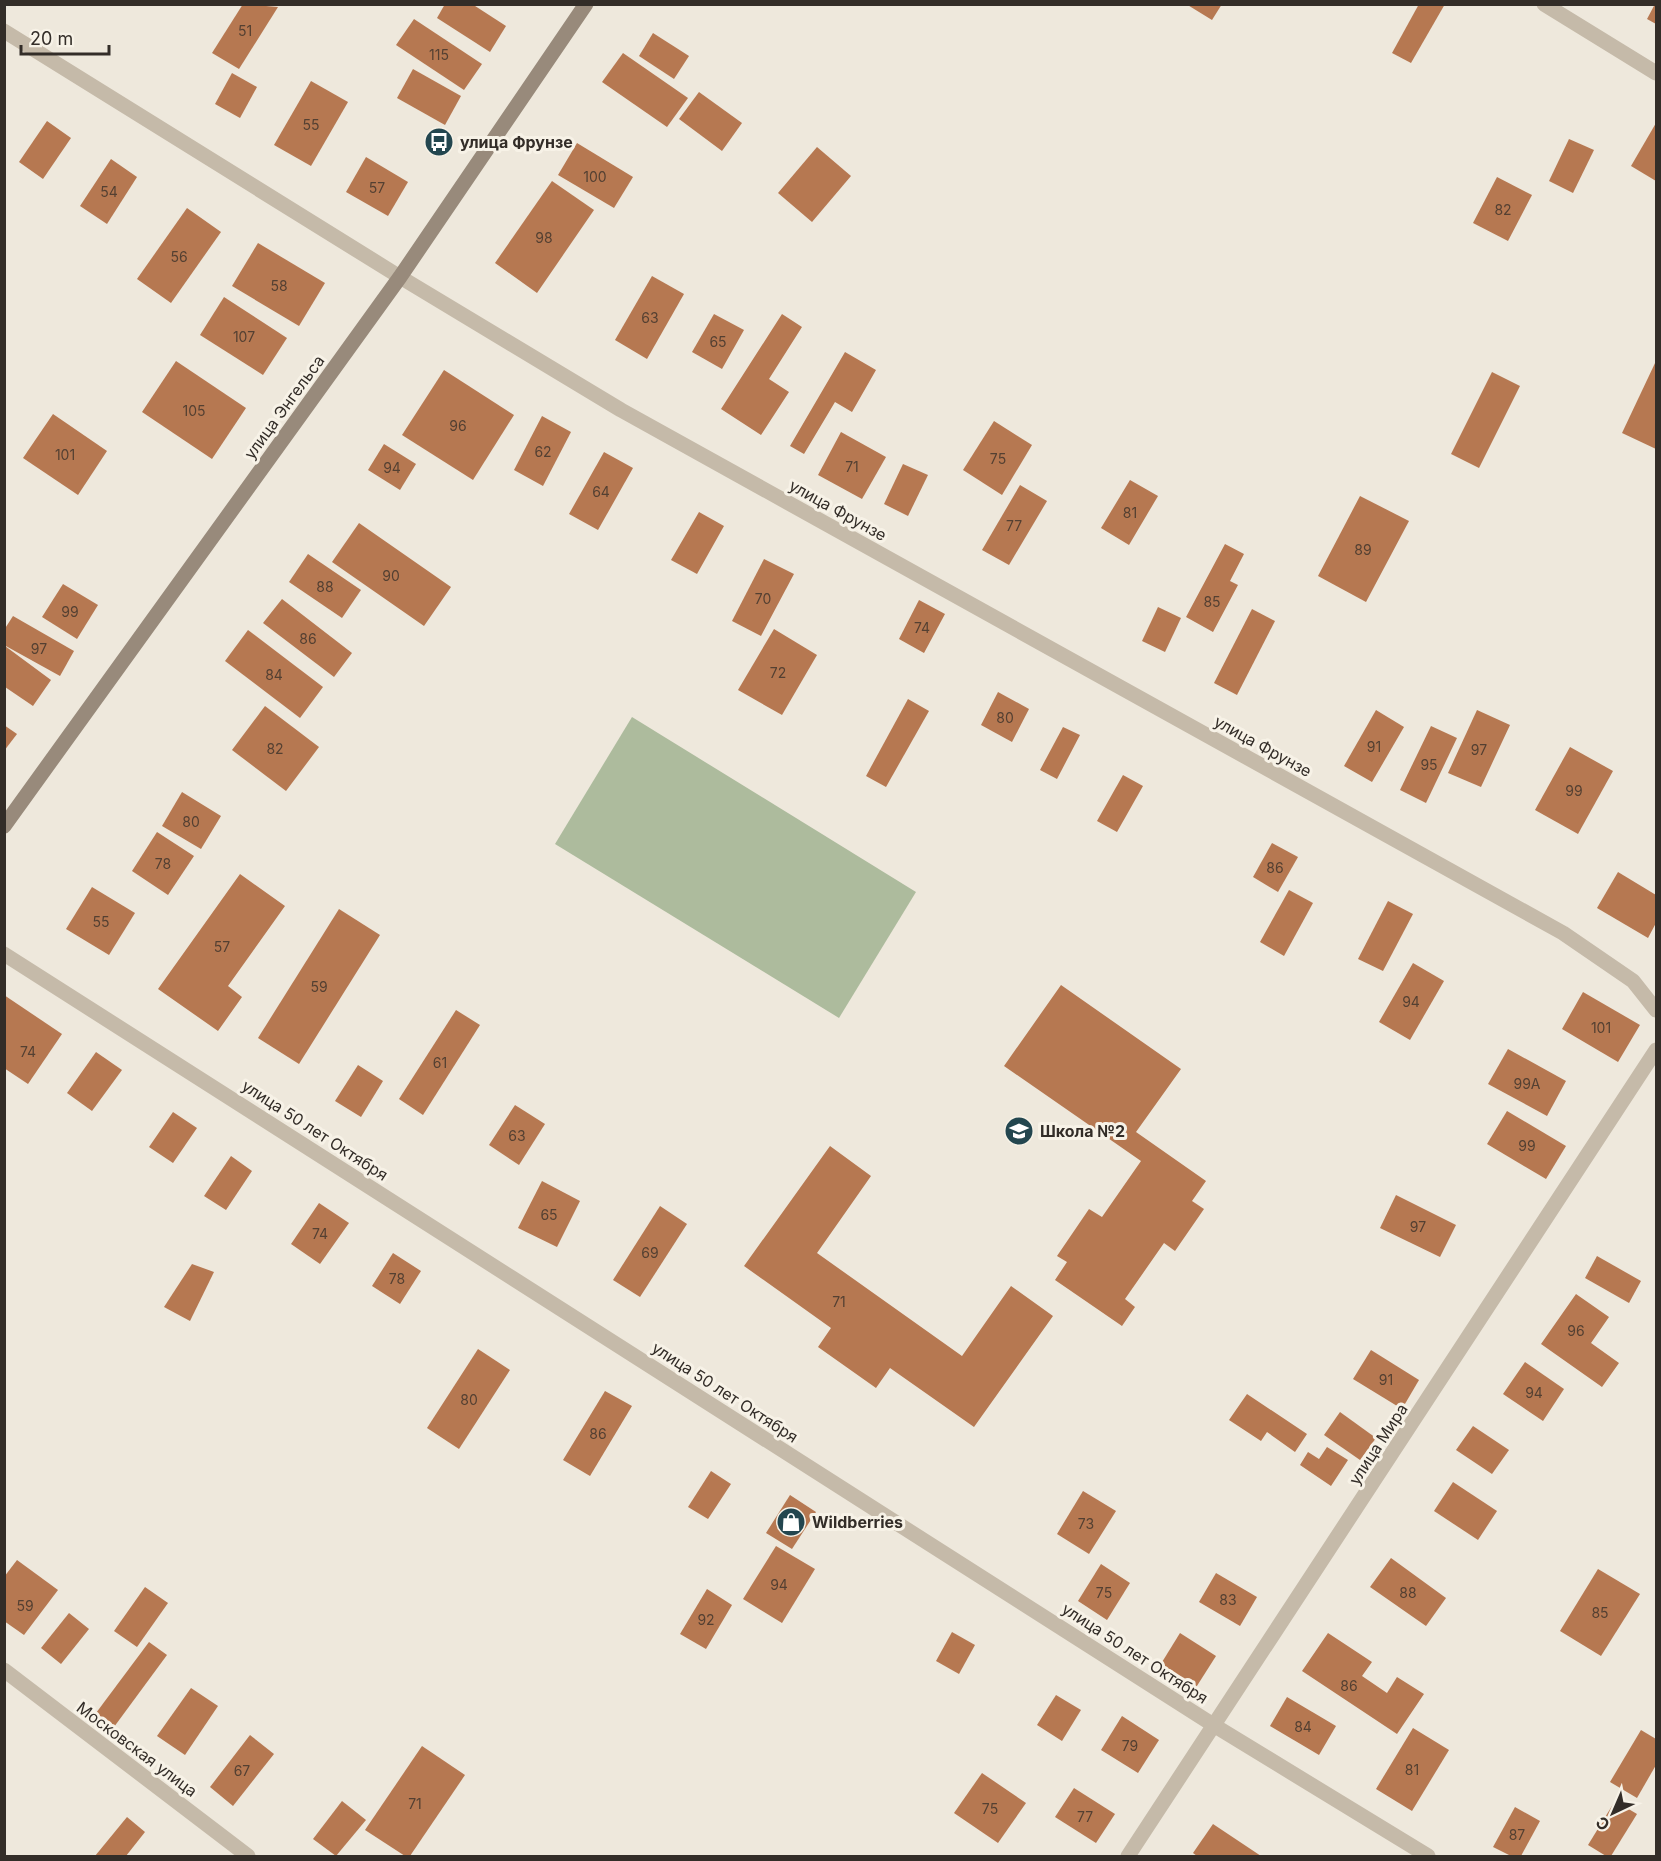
<svg xmlns="http://www.w3.org/2000/svg" width="1661" height="1861" viewBox="0 0 1661 1861" font-family="Inter,sans-serif">
  <rect width="100%" height="100%" fill="#eee8dc"/>
  <path fill="#adbb9d" d="M632,717l284,175 -77,126 -284,-174z"/>
  <g fill="#b67851">
    <path d="M243,4l35,3 -39,62 -27,-16z"/>
    <path d="M445,4h27l34,22 -16,26 -53,-34z"/>
    <path d="M1186,4h36l-10,16z"/>
    <path d="M1419,4h26l-34,59 -19,-10z"/>
    <path d="M1655,4h1v20l-9,-5z"/>
    <path d="M414,19l68,45 -18,26 -68,-45z"/>
    <path d="M653,33l36,23 -15,23 -35,-23z"/>
    <path d="M623,53l65,45 -21,29 -65,-45z"/>
    <path d="M413,69l48,27 -16,29 -48,-27z"/>
    <path d="M232,73l25,14 -17,31 -25,-14z"/>
    <path d="M311,81l37,21 -37,64 -37,-21z"/>
    <path d="M699,92l43,31 -20,28 -43,-32z"/>
    <path d="M47,121l24,17 -28,41 -24,-17z"/>
    <path d="M1656,123v58l-25,-15z"/>
    <path d="M1569,139l25,11 -21,43 -24,-12z"/>
    <path d="M577,143l56,34 -19,31 -56,-33z"/>
    <path d="M817,147l34,29 -39,46 -34,-29z"/>
    <path d="M366,157l42,25 -20,34 -42,-24z"/>
    <path d="M111,159l26,18 -30,47 -27,-18z"/>
    <path d="M1497,177l35,18 -24,46 -35,-18z"/>
    <path d="M552,181l42,29 -57,83 -42,-30z"/>
    <path d="M187,208l34,24 -50,71 -34,-24z"/>
    <path d="M258,243l67,40 -26,43 -67,-40z"/>
    <path d="M652,276l32,18 -37,65 -32,-19z"/>
    <path d="M224,297l63,41 -24,37 -63,-40z"/>
    <path d="M714,314l30,16 -22,39 -30,-17z"/>
    <path d="M782,314l20,13 -33,52 20,13 -28,43 -40,-26z"/>
    <path d="M845,352l31,18 -24,42 -17,-10 -31,52 -14,-8z"/>
    <path d="M176,361l70,47 -34,51 -70,-47z"/>
    <path d="M1656,361v88l-34,-16z"/>
    <path d="M444,370l70,45 -41,65 -71,-45z"/>
    <path d="M1492,372l28,14 -41,82 -28,-14z"/>
    <path d="M53,414l54,37 -29,44 -55,-37z"/>
    <path d="M542,416l29,16 -28,54 -29,-16z"/>
    <path d="M994,421l38,24 -30,50 -39,-25z"/>
    <path d="M841,432l45,25 -24,42 -44,-24z"/>
    <path d="M384,444l32,20 -16,26 -32,-20z"/>
    <path d="M604,452l29,16 -35,62 -29,-16z"/>
    <path d="M903,464l25,11 -20,41 -24,-12z"/>
    <path d="M1130,480l28,16 -29,49 -28,-17z"/>
    <path d="M1020,485l27,16 -38,64 -27,-15z"/>
    <path d="M1360,496l49,25 -43,81 -48,-26z"/>
    <path d="M699,512l25,14 -27,48 -26,-14z"/>
    <path d="M359,523l92,64 -27,39 -92,-64z"/>
    <path d="M1225,544l19,10 -14,27 8,4 -25,47 -27,-15z"/>
    <path d="M308,554l53,36 -19,28 -53,-36z"/>
    <path d="M764,559l30,15 -33,62 -29,-15z"/>
    <path d="M63,584l35,21 -21,34 -35,-22z"/>
    <path d="M282,599l70,54 -18,24 -71,-54z"/>
    <path d="M919,600l26,14 -21,39 -25,-14z"/>
    <path d="M1158,607l23,11 -16,34 -23,-11z"/>
    <path d="M1252,609l23,12 -38,74 -23,-12z"/>
    <path d="M13,616l61,35 -14,25 -56,-31v-15z"/>
    <path d="M774,629l43,26 -35,60 -44,-25z"/>
    <path d="M248,630l75,57 -23,31 -75,-57z"/>
    <path d="M5,646l46,34 -18,26 -28,-19z"/>
    <path d="M998,692l31,17 -17,33 -31,-17z"/>
    <path d="M908,699l21,12 -43,76 -20,-11z"/>
    <path d="M265,706l54,41 -33,44 -54,-41z"/>
    <path d="M1376,710l28,17 -32,55 -28,-16z"/>
    <path d="M1477,710l33,15 -29,62 -33,-14z"/>
    <path d="M4,725l13,9 -13,17z"/>
    <path d="M1431,726l26,12 -31,65 -26,-13z"/>
    <path d="M1063,727l17,8 -23,44 -17,-9z"/>
    <path d="M1570,747l43,24 -35,63 -43,-24z"/>
    <path d="M1123,775l20,11 -26,46 -20,-11z"/>
    <path d="M182,792l39,24 -20,33 -39,-23z"/>
    <path d="M157,832l37,24 -26,39 -36,-24z"/>
    <path d="M1272,843l26,14 -20,35 -25,-15z"/>
    <path d="M1618,872l38,23v28l-8,15 -51,-30z"/>
    <path d="M240,874l45,32 -57,80 14,11 -24,34 -60,-42z"/>
    <path d="M92,887l43,26 -26,42 -43,-26z"/>
    <path d="M1289,890l24,13 -29,53 -24,-14z"/>
    <path d="M1388,901l25,13 -30,57 -25,-12z"/>
    <path d="M339,909l41,26 -81,129 -41,-26z"/>
    <path d="M1413,963l31,18 -34,59 -31,-18z"/>
    <path d="M1061,985l120,84 -45,63 70,49 -14,20 12,8 -29,42 -11,-8 -39,56 10,8 -13,19 -67,-46 12,-18 -10,-6 32,-47 13,8 39,-56 -137,-95z"/>
    <path d="M1583,992l57,33 -22,37 -56,-33z"/>
    <path d="M4,995l58,39 -34,50 -24,-16z"/>
    <path d="M456,1010l24,15 -57,90 -24,-16z"/>
    <path d="M1508,1049l58,32 -19,35 -59,-32z"/>
    <path d="M96,1052l26,18 -30,41 -25,-18z"/>
    <path d="M358,1065l25,16 -22,36 -26,-16z"/>
    <path d="M515,1105l30,19 -26,41 -30,-20z"/>
    <path d="M1507,1111l59,35 -20,33 -59,-35z"/>
    <path d="M173,1112l24,16 -24,35 -24,-16z"/>
    <path d="M830,1146l41,30 -54,77 145,103 49,-70 42,30 -79,111 -84,-59 -14,20 -58,-41 13,-19 -87,-62z"/>
    <path d="M231,1156l21,15 -26,39 -22,-14z"/>
    <path d="M542,1181l38,20 -23,46 -39,-19z"/>
    <path d="M1396,1195l60,30 -16,32 -60,-29z"/>
    <path d="M319,1203l30,20 -29,41 -29,-20z"/>
    <path d="M660,1206l27,18 -47,73 -27,-17z"/>
    <path d="M393,1253l28,18 -21,33 -28,-18z"/>
    <path d="M1597,1256l44,25 -12,22 -44,-25z"/>
    <path d="M192,1264l22,8 -24,49 -26,-14z"/>
    <path d="M1576,1294l33,23 -18,26 28,20 -17,24 -61,-43z"/>
    <path d="M478,1349l32,21 -51,79 -32,-21z"/>
    <path d="M1371,1350l48,30 -17,29 -49,-30z"/>
    <path d="M1525,1362l39,27 -21,32 -40,-27z"/>
    <path d="M605,1391l27,15 -42,70 -27,-16z"/>
    <path d="M1247,1394l60,40 -12,18 -28,-20 -6,9 -32,-21z"/>
    <path d="M1340,1412l36,26 -16,22 -36,-25z"/>
    <path d="M1473,1426l36,24 -17,24 -36,-24z"/>
    <path d="M1327,1447l21,13 -17,26 -31,-21 8,-13 11,7z"/>
    <path d="M711,1471l20,13 -23,35 -20,-12z"/>
    <path d="M1453,1482l44,29 -19,29 -44,-29z"/>
    <path d="M1083,1491l33,20 -27,43 -32,-20z"/>
    <path d="M790,1495l26,17 -24,37 -26,-16z"/>
    <path d="M776,1546l39,23 -33,54 -39,-24z"/>
    <path d="M1391,1558l55,40 -20,28 -56,-39z"/>
    <path d="M17,1560l41,30 -34,45 -20,-14v-44z"/>
    <path d="M1101,1564l29,19 -23,37 -29,-19z"/>
    <path d="M1598,1569l42,25 -39,62 -41,-25z"/>
    <path d="M1216,1573l41,24 -17,29 -41,-24z"/>
    <path d="M145,1587l23,16 -31,44 -23,-16z"/>
    <path d="M707,1589l25,16 -26,44 -26,-15z"/>
    <path d="M69,1613l20,16 -28,35 -20,-16z"/>
    <path d="M952,1632l23,13 -16,29 -23,-13z"/>
    <path d="M1180,1633l36,23 -21,33 -36,-22z"/>
    <path d="M1328,1633l44,29 -10,14 25,17 10,-16 27,17 -27,40 -95,-63z"/>
    <path d="M149,1642l18,13 -53,72 -18,-14z"/>
    <path d="M191,1688l27,18 -33,49 -28,-19z"/>
    <path d="M1056,1695l25,15 -19,31 -25,-16z"/>
    <path d="M1287,1697l49,29 -17,29 -49,-29z"/>
    <path d="M1122,1716l37,24 -21,33 -37,-23z"/>
    <path d="M1413,1728l36,22 -37,61 -36,-22z"/>
    <path d="M1641,1730l15,9v26l-19,33 -27,-16z"/>
    <path d="M250,1735l24,19 -41,52 -23,-19z"/>
    <path d="M422,1746l43,29 -55,81h-5l-40,-26z"/>
    <path d="M982,1773l44,30 -28,40 -44,-30z"/>
    <path d="M1074,1788l41,26 -19,29 -41,-26z"/>
    <path d="M342,1801l24,19 -30,36 -23,-17z"/>
    <path d="M1615,1801l22,13 -26,42h-5l-18,-11z"/>
    <path d="M1515,1807l25,14 -19,35h-10l-18,-9z"/>
    <path d="M127,1817l18,15 -19,24h-31z"/>
    <path d="M1213,1824l48,32h-64l-4,-3z"/>
  </g>
  <g fill="none" stroke-linecap="round" stroke-linejoin="round">
    <g stroke="#c5baa9" stroke-width="15">
      <path d="M1544,4l112,69"/>
      <path d="M4,31l396,246 221,133 942,523 70,48 23,29"/>
      <path d="M4,954l1211,772 213,130"/>
      <path d="M1128,1856l528,-806"/>
    </g>
    <path stroke="#c5baa9" stroke-width="15" d="M4,1670l244,186"/>
    <path stroke="#988a7b" stroke-width="15" d="M4,826l396,-549 186,-273"/>
  </g>
  <defs>
    <g id="bus-disc" transform="scale(1.5)"><circle r="9.5" fill="#23464f" stroke="#f7f2e7"/><path d="M-5-6H5V4H4V6H2V4H-2V6H-4V4H-5ZM-3.5-4V0h7V-4ZM-3.5 1.2v1.5H-2V1.2ZM2 1.2v1.5H3.5V1.2Z" fill="#fff"/></g>
    <g id="school-disc" transform="scale(1.5)"><circle r="9.5" fill="#23464f" stroke="#f7f2e7"/><path d="M0-5L7-2L0 1L-7-2ZM-4 1L0 2.5L4 1V4Q0 6-4 4Z" fill="#fff"/></g>
    <g id="shop-disc" transform="scale(1.5)"><circle r="9.5" fill="#23464f" stroke="#f7f2e7"/><path d="M-5-2.5h2.3a2.7 3.5 0 0 1 5.4 0H5L5.5 6h-11ZM-1.5-2.5h3a1.5 2.3 0 0 0-3 0Z" fill="#fff"/></g>
  </defs>
  <g fill-rule="evenodd">
    <use href="#bus-disc" x="439" y="142"/>
    <use href="#school-disc" x="1019" y="1131"/>
    <use href="#shop-disc" x="791" y="1522"/>
  </g>
  <g text-anchor="middle" dominant-baseline="central" stroke-width="6" stroke-linejoin="round" paint-order="stroke">
    <g font-size="14" fill="#544032">
      <text x="245" y="30">51</text>
      <text x="439" y="54">115</text>
      <text x="311" y="124">55</text>
      <text x="595" y="176">100</text>
      <text x="377" y="187">57</text>
      <text x="109" y="191">54</text>
      <text x="1503" y="209">82</text>
      <text x="544" y="237">98</text>
      <text x="179" y="256">56</text>
      <text x="279" y="285">58</text>
      <text x="650" y="317">63</text>
      <text x="244" y="336">107</text>
      <text x="718" y="341">65</text>
      <text x="194" y="410">105</text>
      <text x="458" y="425">96</text>
      <text x="543" y="451">62</text>
      <text x="65" y="454">101</text>
      <text x="998" y="458">75</text>
      <text x="852" y="466">71</text>
      <text x="392" y="467">94</text>
      <text x="601" y="491">64</text>
      <text x="1130" y="512">81</text>
      <text x="1014" y="525">77</text>
      <text x="1363" y="549">89</text>
      <text x="391" y="575">90</text>
      <text x="325" y="586">88</text>
      <text x="763" y="598">70</text>
      <text x="1212" y="601">85</text>
      <text x="70" y="611">99</text>
      <text x="922" y="627">74</text>
      <text x="308" y="638">86</text>
      <text x="39" y="648">97</text>
      <text x="778" y="672">72</text>
      <text x="274" y="674">84</text>
      <text x="1005" y="717">80</text>
      <text x="1374" y="746">91</text>
      <text x="275" y="748">82</text>
      <text x="1479" y="749">97</text>
      <text x="1429" y="764">95</text>
      <text x="1574" y="790">99</text>
      <text x="191" y="821">80</text>
      <text x="163" y="863">78</text>
      <text x="1275" y="867">86</text>
      <text x="101" y="921">55</text>
      <text x="222" y="946">57</text>
      <text x="319" y="986">59</text>
      <text x="1411" y="1001">94</text>
      <text x="1601" y="1027">101</text>
      <text x="28" y="1051">74</text>
      <text x="440" y="1062">61</text>
      <text x="1527" y="1083">99А</text>
      <text x="517" y="1135">63</text>
      <text x="1527" y="1145">99</text>
      <text x="549" y="1214">65</text>
      <text x="1418" y="1226">97</text>
      <text x="320" y="1233">74</text>
      <text x="650" y="1252">69</text>
      <text x="397" y="1278">78</text>
      <text x="839" y="1301">71</text>
      <text x="1576" y="1330">96</text>
      <text x="1386" y="1379">91</text>
      <text x="1534" y="1392">94</text>
      <text x="469" y="1399">80</text>
      <text x="598" y="1433">86</text>
      <text x="1086" y="1523">73</text>
      <text x="779" y="1584">94</text>
      <text x="1104" y="1592">75</text>
      <text x="1408" y="1592">88</text>
      <text x="1228" y="1599">83</text>
      <text x="25" y="1605">59</text>
      <text x="1600" y="1612">85</text>
      <text x="706" y="1619">92</text>
      <text x="1349" y="1685">86</text>
      <text x="1303" y="1726">84</text>
      <text x="1130" y="1745">79</text>
      <text x="1412" y="1769">81</text>
      <text x="242" y="1770">67</text>
      <text x="415" y="1803">71</text>
      <text x="990" y="1808">75</text>
      <text x="1085" y="1816">77</text>
      <text x="1517" y="1834">87</text>
    </g>
    <g font-size="16" font-weight="bold" fill="#332d28" stroke="#f7f2e7" text-anchor="start">
      <text x="460" y="142">улица Фрунзе</text>
      <text x="1040" y="1131">Школа №2</text>
      <text x="812" y="1522">Wildberries</text>
    </g>
    <g font-size="16" fill="#332d28" stroke="#f7f2e7">
      <text transform="translate(284 407) rotate(-54)">улица Энгельса</text>
      <text transform="translate(838 510) rotate(29)">улица Фрунзе</text>
      <text transform="translate(1263 746) rotate(29)">улица Фрунзе</text>
      <text transform="translate(315 1130) rotate(33)">улица 50 лет Октября</text>
      <text transform="translate(725 1392) rotate(33)">улица 50 лет Октября</text>
      <text transform="translate(1378 1444) rotate(-57)">улица Мира</text>
      <text transform="translate(1135 1653) rotate(33)">улица 50 лет Октября</text>
      <text transform="translate(137 1749) rotate(37)">Московская улица</text>
    </g>
  </g>
  <rect width="1661" height="1861" fill="none" stroke="#332d28" stroke-width="12"/>
  <g transform="translate(1613 1813) rotate(224)" stroke="#f7f2e7" stroke-width="4.5" paint-order="stroke">
  <path d="M0-4.5L10 22L0 15L-10 22Z" fill="#332d28"/>
  <text y="-9" font-size="16" font-weight="bold" text-anchor="middle" fill="#332d28">С</text>
  </g>
  <path d="M21 45v9h88v-9" fill="none" stroke="#332d28" stroke-width="3"/>
  <text x="30" y="45" font-size="18" fill="#332d28" stroke="#f7f2e7" stroke-width="4.5" paint-order="stroke">20 m</text>
</svg>
